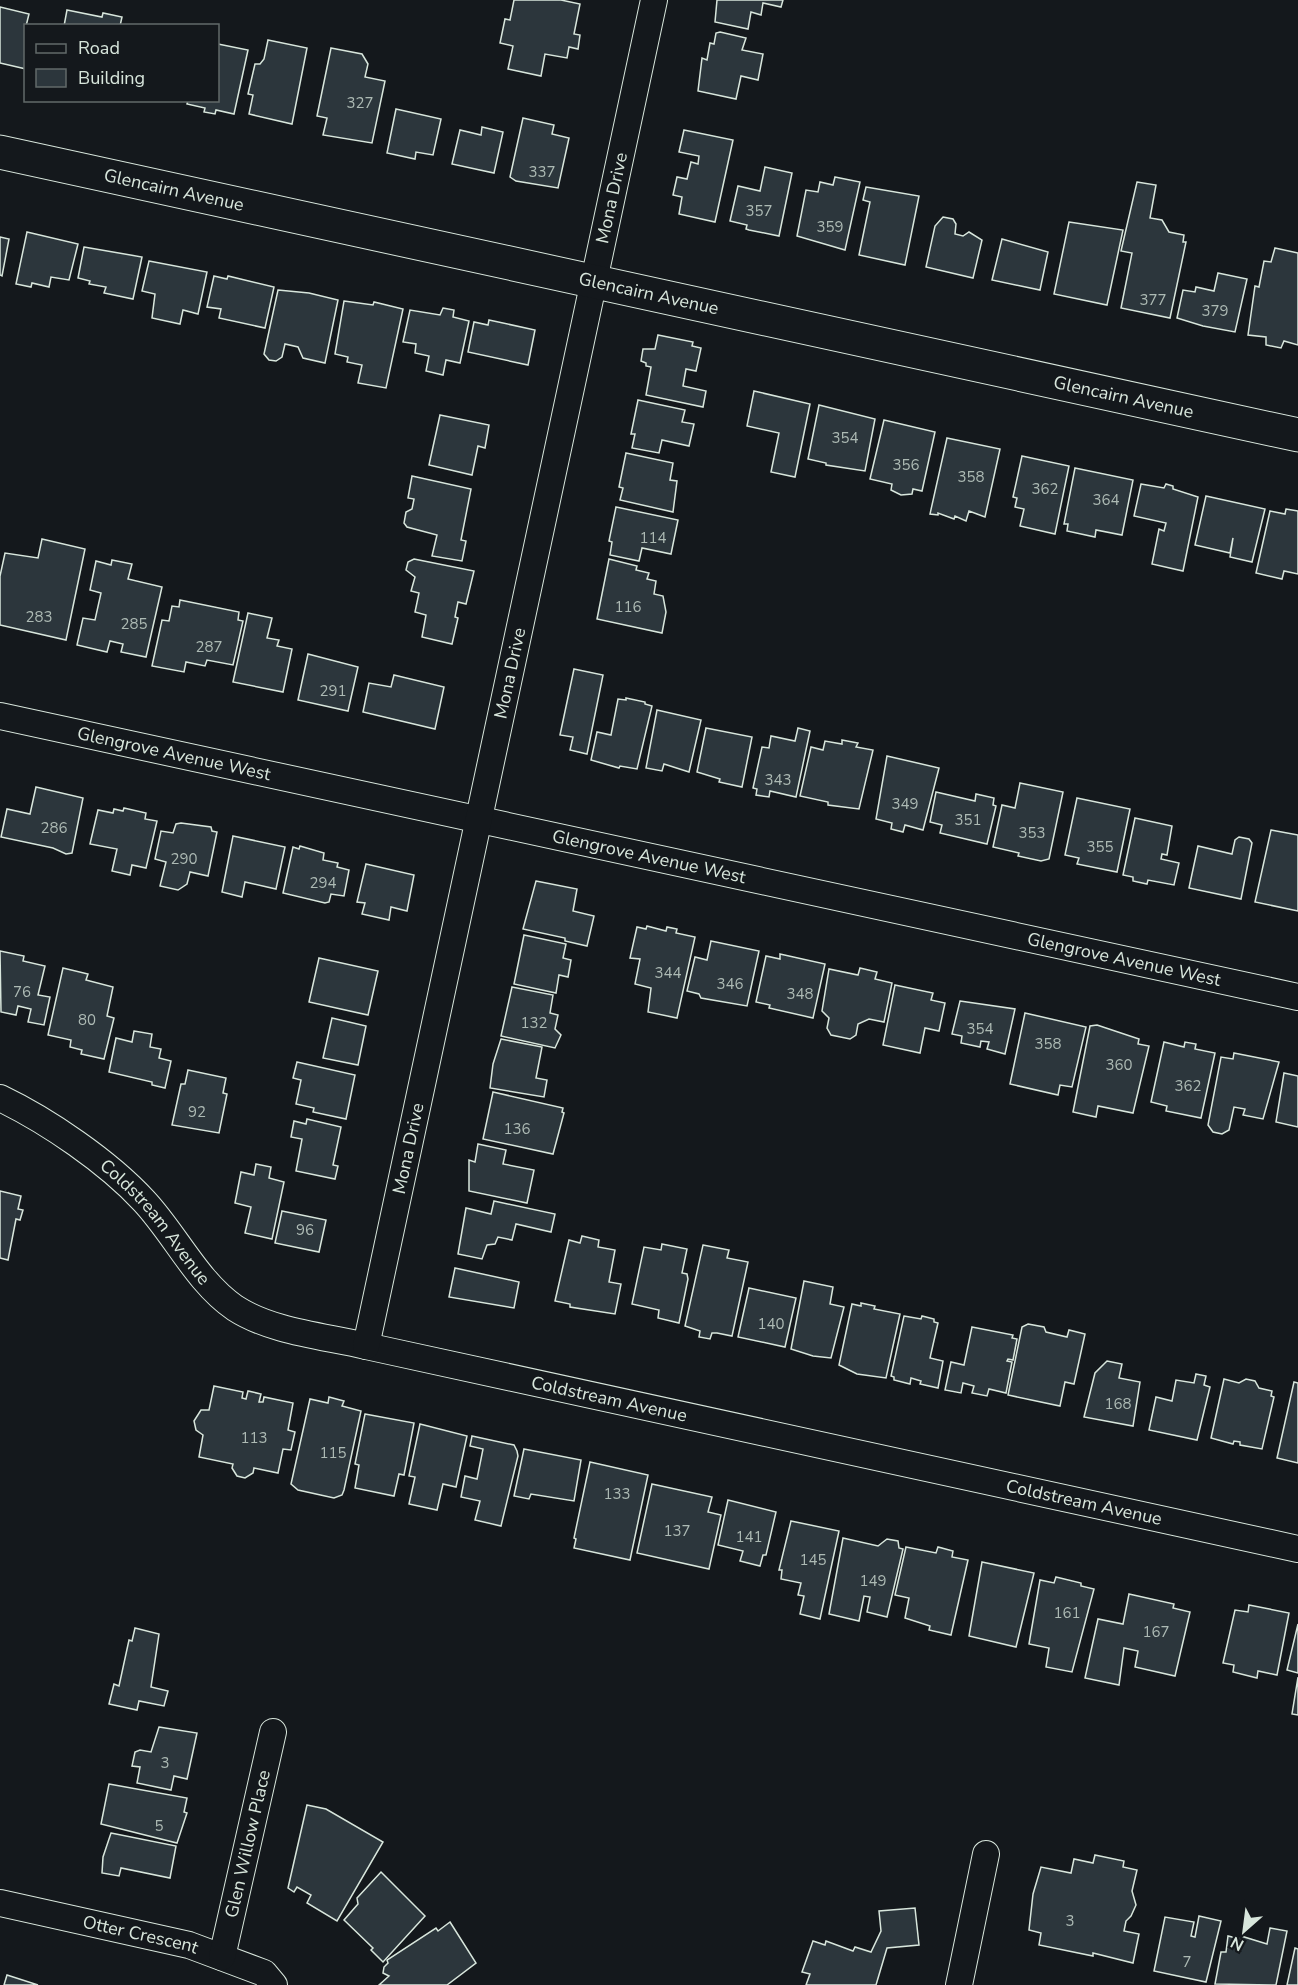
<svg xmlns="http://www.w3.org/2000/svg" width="1298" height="1985" viewBox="0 0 1298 1985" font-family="'Nunito Sans',sans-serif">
  <rect width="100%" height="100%" fill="#14181c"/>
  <g fill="#2c363c" stroke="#d8e6dc" stroke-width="1.5">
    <path d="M514,0h47l19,4 -6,30 6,1 -2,14 -9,-2 -2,11 -22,-4 -4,22 -33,-7 5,-23 -13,-3 5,-24 5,1z"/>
    <path d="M717,0h66l-2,7 -18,-4 -2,12 -10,-3 -3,17 -33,-7z"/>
    <path d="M0,7l29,7 -3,12v43l-26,-6z"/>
    <path d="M67,10l35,7 1,-4 19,4 -2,9h-56z"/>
    <path d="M720,32l26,6 -4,12 21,4 -5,26 -17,-4 -5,23 -38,-8 4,-33 5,2 3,-17 4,1 2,-11z"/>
    <path d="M268,40l39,8 -15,76 -43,-10 4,-19 -5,-1 7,-30h5l4,-5z"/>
    <path d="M218,44l30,6 -14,64 -18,-4 -1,4 -11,-2 1,-4 -18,-4 1,-4h30z"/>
    <path d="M331,48l31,6 6,10 -3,13 20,4 -13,62 -49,-8 4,-17 -10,-2z"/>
    <path d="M396,109l45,10 -8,36 -17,-3 -1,7 -28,-6z"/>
    <path d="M523,118l31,7 -2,9 17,4 -11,50 -42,-7 -6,-4z"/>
    <path d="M482,127l21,5 -9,41 -42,-9 8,-34 21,5z"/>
    <path d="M684,130l49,10 -18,82 -36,-8 3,-17 -9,-2 4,-18 10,2 4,-17 7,2 1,-8 -20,-4z"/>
    <path d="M765,167l27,6 -13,63 -30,-6 -3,-1 1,-4 -17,-4 8,-35 22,5z"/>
    <path d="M835,177l25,5 -15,68 -48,-14 9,-46 12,2 2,-10 13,3z"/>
    <path d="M1137,182l19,3 -6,33 12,2 7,12 15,3 -1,7h3l-16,76 -49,-10 11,-55 -11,-2z"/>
    <path d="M866,187l53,9 -14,69 -46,-10 11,-53 -7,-2z"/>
    <path d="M943,217l10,2 3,5 -1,10 8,2 6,-4 13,8 -9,38 -47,-11 9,-41z"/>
    <path d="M1069,222l54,8 -16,75 -53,-11z"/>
    <path d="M27,232l51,12 -9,36 -18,-3 -2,10 -17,-4 -1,4 -15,-3z"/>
    <path d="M0,237l9,2 -7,37 -2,-1z"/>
    <path d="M1002,239l46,13 -8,38 -48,-10z"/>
    <path d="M84,247l58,10 -9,42 -29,-6 2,-6 -17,-3 1,-3 -12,-3z"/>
    <path d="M1275,248l23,5v92l-14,-4 -3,7 -15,-3v-8l-18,-2 7,-49 4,1 5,-26 7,1z"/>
    <path d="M149,261l58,11 -9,42 -15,-4 -3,14 -28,-6 3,-24 -13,-3z"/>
    <path d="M1218,273l29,6 -12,53 -32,-6 -26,-8 6,-28 12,2 1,-5 18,4z"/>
    <path d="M214,276l13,3 1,-3 46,11 -9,41 -46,-10 2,-9 -14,-2z"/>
    <path d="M278,290l31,3 29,7 -13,63 -22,-5 -5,-11 -13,-3 -3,13 -6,4 -7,-1 -5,-6z"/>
    <path d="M344,301l29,4 1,-3 29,7 -17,79 -28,-5 4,-18 -15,-3 1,-5 -13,-3z"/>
    <path d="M443,308l11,2 -1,7 16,4 -9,42 -14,-3 -3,15 -17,-4 3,-15 -14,-3 1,-9 -13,-2 7,-32 30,5z"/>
    <path d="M489,320l46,10 -7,35 -60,-13 6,-30 14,3z"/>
    <path d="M658,335l35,7 -1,4 9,2 -5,23 -10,-2 -3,17 23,5 -3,16 -57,-12 5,-28 -5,-1v-3l-5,-2 2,-12h12z"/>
    <path d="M754,391l56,13 -15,73 -24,-5 8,-39 -32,-7z"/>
    <path d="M638,400l47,10 -3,12 12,2 -5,22 -27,-6 -3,13 -27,-5 3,-14h-4z"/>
    <path d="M819,405l56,14 -10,52 -39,-6v-2l-18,-4z"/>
    <path d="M440,415l49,10 -4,23 -7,-2 -6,29 -43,-10z"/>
    <path d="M884,420l51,12 -13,59 -9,-2 -1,5 -11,1 -10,-5 1,-6 -22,-5z"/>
    <path d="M947,438l53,11 -15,68 -16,-6 -3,10 -11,-5 -1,3 -16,-6v2l-8,-1z"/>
    <path d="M626,453l47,10 -3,17 7,1 -4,31 -53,-12 3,-12 -4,-1z"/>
    <path d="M1022,456l47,10 -14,68 -35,-8 4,-17 -9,-2 2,-9 -4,-1z"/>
    <path d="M1075,468l58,12 -11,55 -26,-5 -1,7 -28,-6 1,-7h-4z"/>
    <path d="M412,476l59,13 -10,51 5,1 -4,20 -30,-5 5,-21 -30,-8 -3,-4 2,-11 6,-3 2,-10 -6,-1z"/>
    <path d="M1141,484l23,4 2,-4 7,2v3l25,8 -15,74 -31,-7 7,-35 5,2 2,-8 -32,-7z"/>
    <path d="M1206,496l59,13 -13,53 -22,-5 3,-19 -3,15 -35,-8z"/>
    <path d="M616,507l62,13 -7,34 -29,-6 -3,13 -29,-6 2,-13 -3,-1z"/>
    <path d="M1286,509l12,2v63l-14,-3 -2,8 -26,-6 14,-62 15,3z"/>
    <path d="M42,539l43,10 -19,91 -66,-15v-49l5,-23 33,5z"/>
    <path d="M414,559l60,12 -8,33 -8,-2 -3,15 3,1 -6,26 -30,-7 4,-22 -11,-3 4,-19 -8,-2 4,-14 -9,-7 2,-8z"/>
    <path d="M609,559l28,7 -1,4 13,3 -2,6 9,2 -2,13 9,2 3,16 -4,21 -65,-14z"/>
    <path d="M112,560l20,4 -4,15 34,8 -16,70 -25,-5 2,-8 -13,-3 -3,11 -30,-7 6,-27 12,2 6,-27 -11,-3 6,-29 15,4z"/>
    <path d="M180,600l59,12 -1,8 5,1 -10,44 -26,-5 -2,6 -19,-4 -2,10 -32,-6 10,-46 7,1 3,-15 7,1z"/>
    <path d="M248,613l24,5 -5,20 12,2 -2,6 15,3 -9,43 -50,-10z"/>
    <path d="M308,654l50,13 -10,44 -50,-11z"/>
    <path d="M574,669l29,6 -16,79 -17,-4 3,-13 -13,-2z"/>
    <path d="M394,675l50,12 -9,42 -72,-17 6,-29 22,4z"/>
    <path d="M626,698l19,4v2l7,2 -15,63 -17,-3 -1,2 -28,-8 6,-28 14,3 7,-36 8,1z"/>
    <path d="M657,710l44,10 -12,52 -25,-8 -2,7 -16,-3z"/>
    <path d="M706,728l46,9 -10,50 -23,-5 1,-3 -23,-7z"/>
    <path d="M798,728l12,3 -14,66 -26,-6 -1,6 -13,-2 1,-6 -4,-1 9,-41 7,1 2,-12 24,5z"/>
    <path d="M842,740l16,3 -2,4 17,3 -14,59 -31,-4v-3l-28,-6 11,-49 12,3 2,-9 17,3z"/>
    <path d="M887,756l52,12 -16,62 -18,-5 -2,7 -12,-3 1,-6 -16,-4z"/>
    <path d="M1020,783l43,9 -14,67 -8,2 -23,-5 1,-3 -26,-6 9,-42 13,3z"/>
    <path d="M36,787l47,11 -11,55 -6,1 -13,-6 -52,-11 6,-28 23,5z"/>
    <path d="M936,792l39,9 1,-7 18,4 -1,7 3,1 -9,38 -47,-11 2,-8 -12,-3z"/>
    <path d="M1077,798l53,11 -13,63 -40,-8 2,-6 -14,-3z"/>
    <path d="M124,808l22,5 -1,6 12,2 -11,47 -14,-3 -2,10 -18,-4 5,-22 -27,-5 8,-34 15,3 1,-4 9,2z"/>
    <path d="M1135,818l37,8 -5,29 -5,-1 -1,5 18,4 -5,22 -26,-5 -1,4 -14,-3v-4l-10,-2z"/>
    <path d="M181,823l30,4 1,4 5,1 -9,44 -18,-4 -3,12 -9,6 -18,-4 6,-24 -11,-3 6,-28 12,2 3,-9z"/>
    <path d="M1271,830l27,5v76l-43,-9z"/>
    <path d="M233,836l52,11 -9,42 -31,-7 -3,15 -20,-5z"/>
    <path d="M1239,837l10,2 3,4 -11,56 -52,-11 9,-42 34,8 3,-14z"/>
    <path d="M300,846l24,7 -1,7 15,3 -1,4 12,3 -5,26 -13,-2 -2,8 -4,1 -42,-10 10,-46 6,2z"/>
    <path d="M366,864l48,11 -7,36 -16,-4 -2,13 -27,-6 3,-11 -8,-1z"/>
    <path d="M536,881l41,8 -4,22 21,5 -7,30 -22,-5v-3l-42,-9z"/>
    <path d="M647,926l19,5 1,-4 10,2 -1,4 19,4 -18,81 -29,-6 3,-24 -16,-4 5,-25 -10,-1 7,-31 9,2z"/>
    <path d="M524,935l42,9 -3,14 8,2 -3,17 -9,-2 -3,18 -42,-9z"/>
    <path d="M711,941l48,10 -12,55 -46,-8 -2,-4 -12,-3 8,-34 12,3z"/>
    <path d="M0,951l24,5 -1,5 22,5 -7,29 12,2 -6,28 -16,-3 3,-13 -13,-3 -2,9 -15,-3z"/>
    <path d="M780,954l45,10 -12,54 -44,-10 1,-3 -14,-3 10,-46 14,3z"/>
    <path d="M319,958l59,13 -10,44 -59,-13z"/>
    <path d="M63,968l25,6 -2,6 27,7 -6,29 7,2 -10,41 -23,-5 1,-4 -12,-3 1,-7 -23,-5z"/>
    <path d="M860,968l17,4 -2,7 17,4 -8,39 -15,-3 -11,5 -2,11 -6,4 -19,-4 -4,-7 2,-10 -7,-7 7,-42 29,6z"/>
    <path d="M895,985l38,8 -2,7 14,3 -6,28 -14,-3 -5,25 -37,-8z"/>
    <path d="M512,987l41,8 -3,18 8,2 -3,14 6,6 -6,13 -54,-12z"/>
    <path d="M960,1001l55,8 -10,45 -18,-5 2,-7 -8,-1 -1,6 -19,-4 1,-7 -10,-2z"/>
    <path d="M1025,1013l61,14 -14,60 -12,-2 -2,10 -48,-11z"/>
    <path d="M332,1018l34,8 -8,39 -35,-7z"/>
    <path d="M1097,1025l42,14 -1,5 11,2 -16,67 -35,-7 -2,11 -23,-5 17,-86z"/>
    <path d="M134,1031l18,3 -2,13 11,2 -2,9 12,3 -6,27 -13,-3v-3l-43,-10 7,-34 16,4z"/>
    <path d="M501,1039l41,8 -6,31 11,2 -3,17 -54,-9 3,-24z"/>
    <path d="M1164,1042l20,5 1,-5 11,2 -1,5 20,4 -14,65 -35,-7 1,-5 -16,-4z"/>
    <path d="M1234,1053l45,9 -16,57 -20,-4 2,-6 -11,-2 -5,23 -7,4 -9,-2 -5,-7 13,-68 12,2z"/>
    <path d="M297,1062l58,13 -9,44 -33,-7 1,-4 -18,-4 5,-24 -8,-2z"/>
    <path d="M188,1070l38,8 -3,15 4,1 -8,39 -47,-8 9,-41h4z"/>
    <path d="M1284,1073l14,3v51l-22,-5z"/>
    <path d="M493,1092l70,16 -1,4 2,1 -11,41 -70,-15z"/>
    <path d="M307,1119l34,8 -8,38 5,1 -3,13 -39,-8 6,-32 -11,-2 3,-16 12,3z"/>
    <path d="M478,1144l28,6 -3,14 31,6 -7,33 -58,-12v-31l6,2z"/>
    <path d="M256,1164l15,3 -2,11 15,4 -12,57 -27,-6 6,-26 -16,-4 6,-31 13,3z"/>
    <path d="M0,1191l21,5 -3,13 5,1 -3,10 -4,-1 -8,41 -8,-2z"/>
    <path d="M494,1201l61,13 -4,18 -35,-8 -4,16 -14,-3 -3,7 -8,1 -5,14 -24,-5 8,-46 25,6z"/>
    <path d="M282,1211l44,9 -7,32 -44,-9z"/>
    <path d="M582,1236l17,4 -1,7 17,3 -6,32 12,2 -6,30 -45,-7v-3l-15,-3 14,-61 11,3z"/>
    <path d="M662,1244l25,5 -5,24 5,1 1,5 -9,44 -21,-5 1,-8 -27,-6 12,-57 17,3z"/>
    <path d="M703,1245l26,5 -2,8 21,4 -16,74 -15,-3h-5l-2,6 -11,-2 1,-6 -15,-5z"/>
    <path d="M455,1268l64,14 -5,26 -65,-11z"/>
    <path d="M804,1281l29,6 -3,17 14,3 -13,51 -18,-2 -22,-7z"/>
    <path d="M749,1288l47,10 -11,49 -47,-10z"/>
    <path d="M861,1303l14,3 -1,3 26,5 -14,64 -29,-4 -18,-9 13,-61 9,2z"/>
    <path d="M904,1316l17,3 1,-3 12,3v3l4,1 -8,35 13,3 -5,27 -18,-4 1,-3 -10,-3 -1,6 -16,-4v-3l-3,-1z"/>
    <path d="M1028,1324l16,3 2,5 21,5 2,-7 16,4 -11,50 -9,-2 -5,24 -52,-11 14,-68z"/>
    <path d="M972,1327l41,8 -1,3 5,1 -4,21 -5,-1 -1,2 5,1 -6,31 -17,-4 -2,7 -15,-3 2,-7 -11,-3 -2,10 -16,-3 6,-28 13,3z"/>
    <path d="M1107,1361l15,3 -3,14 21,4 -7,44 -49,-9 11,-44z"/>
    <path d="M1196,1374l10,2 -2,9 6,2 -13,53 -48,-10 7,-33 16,4 4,-21 18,3z"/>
    <path d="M1224,1379l15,4 7,-4 9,2 4,7 13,3 -1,5 3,1 -12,52 -22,-4v-3l-6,-1 -1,3 -22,-6z"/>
    <path d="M1294,1382l4,1v80l-21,-5z"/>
    <path d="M214,1386l29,6 -1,6 4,1 2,-8 13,3 -2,8h4l1,-5 29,6 -5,27 7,2 -4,18 -8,-1 -5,24 -24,-5 -1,5 -8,5 -8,-2 -5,-8 1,-4 -34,-7 4,-22 -7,-5 -2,-9 7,-11h8z"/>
    <path d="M329,1397l15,4 -2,5 19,5 -17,79 -2,5 -8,3 -36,-8 -7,-6 19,-85 18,4z"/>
    <path d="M365,1414l49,9 -10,52 -5,-1 -5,22 -39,-8 4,-23 -4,-1z"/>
    <path d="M420,1424l47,12 -11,51 -13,-3 -6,26 -28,-6 6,-27 -6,-1z"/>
    <path d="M472,1436l42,9 3,6 1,5 -17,70 -26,-6 5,-19 -19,-4 4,-21 12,3 6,-30 -13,-3z"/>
    <path d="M524,1449l57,11 -7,41 -43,-7 -2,5 -15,-3z"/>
    <path d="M590,1462l58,13 -18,85 -56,-12 2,-9 -2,-1z"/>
    <path d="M652,1484l60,13 -4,15 13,3 -12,54 -72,-16z"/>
    <path d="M728,1500l48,12 -10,43h-3l-3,11 -20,-5 3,-10 -25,-6z"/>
    <path d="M791,1521l48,10 -19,88 -20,-5 4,-18 -6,-1 3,-12 -20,-4 1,-9h-3z"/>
    <path d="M843,1538l35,8 9,-7 11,2 1,7 4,1 -16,68 -20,-5 3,-15 -6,-1 -5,25 -30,-7z"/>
    <path d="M906,1547l30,6 2,-6 15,4 -1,6 16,3 -17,75 -22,-5 1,-4 -25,-8 4,-20 -14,-3z"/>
    <path d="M982,1562l52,11 -18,74 -47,-11z"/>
    <path d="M1056,1577l25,6v3l13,3 -22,83 -26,-5 3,-19 -20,-4 11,-64 14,3z"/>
    <path d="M1129,1594l45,10 -1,4 17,4 -15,64 -40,-9 3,-16 -14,-3 -5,37 -34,-7 13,-59 25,5z"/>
    <path d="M1249,1605l40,8 -12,62 -19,-4 -1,7 -24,-6 1,-7 -11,-2 12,-53 13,2z"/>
    <path d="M1298,1624v49l-11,-3z"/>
    <path d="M135,1628l24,6 -8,53 17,4 -4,15 -25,-5 -2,9 -28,-6 5,-20 5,2 10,-46 3,1z"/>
    <path d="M1298,1677v38l-6,-1z"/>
    <path d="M159,1727l38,6 -10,46 -13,-3 -3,14 -34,-7 3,-16 -8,-1 3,-14 5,-2 11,2z"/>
    <path d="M109,1784l78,14 -3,14 3,1 -10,30 -76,-19z"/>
    <path d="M307,1805l19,4 57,33 -46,79 -30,-18 4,-8 -14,-8 -3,5 -6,-4z"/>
    <path d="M111,1833l65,13 -6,32 -49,-10 -2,8 -17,-3 1,-16z"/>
    <path d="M1095,1855l29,6 -1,6 14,3 -5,21 4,14 -5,11 -5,5 -2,10 15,3 -6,29 -40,-10v3l-54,-11 2,-12 -12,-3 4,-36 8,-27 30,6 3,-14 19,4z"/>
    <path d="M381,1872l44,44 -42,46 -12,-12 2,-2 -29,-28 14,-16 -1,-6z"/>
    <path d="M915,1908l4,37 -32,3 -11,37h-70l4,-11 -8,-2 11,-31 12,4 1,-4 27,10 2,-4 16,5 10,-21 -2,-20z"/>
    <path d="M1199,1916l22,5 -15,61 -52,-11 11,-54 29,5 -3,14 4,1z"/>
    <path d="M450,1922l26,41 -29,22h-68l10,-9 -6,-3 1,-6 4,-4 -1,-3 49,-32 2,3z"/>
    <path d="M1270,1928l17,3 -11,54 -61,-1 6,-32h5l2,-16 12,3 1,-3 26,8z"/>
    <path d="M1295,1948l3,1v36h-11z"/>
    <path d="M7,1975l31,10h-34z"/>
  </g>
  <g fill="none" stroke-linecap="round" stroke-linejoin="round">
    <g stroke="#d8e6dc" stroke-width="28">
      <g id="street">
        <path id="s1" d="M0,716l1298,281"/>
        <path id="s2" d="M0,1098c48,23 108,64 144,103 31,33 53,81 91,107 37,24 89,28 131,38l932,203"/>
        <path id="s3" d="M366,1346l288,-1346"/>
        <path id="s4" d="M0,1903l189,42 75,28 10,12"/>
        <path id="s5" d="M222,1957l51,-225"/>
        <path d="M959,1985l27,-131"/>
      </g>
    </g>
    <g stroke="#d8e6dc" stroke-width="35">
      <g id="secondary">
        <path id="s6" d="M0,152l1298,283"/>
      </g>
    </g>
    <use href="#street" stroke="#14181c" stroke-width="26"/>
    <use href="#secondary" stroke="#14181c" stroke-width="33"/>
  </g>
  <g text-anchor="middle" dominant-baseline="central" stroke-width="4.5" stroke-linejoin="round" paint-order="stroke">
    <g font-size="15" fill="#adbab4">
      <text x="360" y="103">327</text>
      <text x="542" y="172">337</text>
      <text x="759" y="211">357</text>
      <text x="830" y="227">359</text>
      <text x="1153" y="300">377</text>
      <text x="1215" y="311">379</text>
      <text x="845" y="438">354</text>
      <text x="906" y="465">356</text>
      <text x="971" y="477">358</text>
      <text x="1045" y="489">362</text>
      <text x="1106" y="500">364</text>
      <text x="653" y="538">114</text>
      <text x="628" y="607">116</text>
      <text x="39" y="617">283</text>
      <text x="134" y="624">285</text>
      <text x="209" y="647">287</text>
      <text x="333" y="691">291</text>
      <text x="778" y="780">343</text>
      <text x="905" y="804">349</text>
      <text x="968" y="820">351</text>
      <text x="54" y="828">286</text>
      <text x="1032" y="833">353</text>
      <text x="1100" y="847">355</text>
      <text x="184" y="859">290</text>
      <text x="323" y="883">294</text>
      <text x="668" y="973">344</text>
      <text x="730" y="984">346</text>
      <text x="22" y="992">76</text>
      <text x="800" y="994">348</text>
      <text x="87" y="1020">80</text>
      <text x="534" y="1023">132</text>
      <text x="980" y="1029">354</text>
      <text x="1048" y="1044">358</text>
      <text x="1119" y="1065">360</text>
      <text x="1188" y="1086">362</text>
      <text x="197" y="1112">92</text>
      <text x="517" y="1129">136</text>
      <text x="305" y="1230">96</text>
      <text x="771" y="1324">140</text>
      <text x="1118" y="1404">168</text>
      <text x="254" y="1438">113</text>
      <text x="333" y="1453">115</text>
      <text x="617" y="1494">133</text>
      <text x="677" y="1531">137</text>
      <text x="749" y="1537">141</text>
      <text x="813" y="1560">145</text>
      <text x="873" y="1581">149</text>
      <text x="1067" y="1613">161</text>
      <text x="1156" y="1632">167</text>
      <text x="165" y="1763">3</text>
      <text x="159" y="1826">5</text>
      <text x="1070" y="1921">3</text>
      <text x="1187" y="1962">7</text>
    </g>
    <g font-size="18" fill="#d8e6dc" stroke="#14181c">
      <text stroke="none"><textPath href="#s6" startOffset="178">Glencairn Avenue</textPath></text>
      <text stroke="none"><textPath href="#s3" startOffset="1174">Mona Drive</textPath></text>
      <text stroke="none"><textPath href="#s6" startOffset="664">Glencairn Avenue</textPath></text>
      <text stroke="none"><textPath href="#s6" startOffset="1150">Glencairn Avenue</textPath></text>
      <text stroke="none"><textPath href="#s3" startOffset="688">Mona Drive</textPath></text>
      <text stroke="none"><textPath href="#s1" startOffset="178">Glengrove Avenue West</textPath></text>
      <text stroke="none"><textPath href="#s1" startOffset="664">Glengrove Avenue West</textPath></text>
      <text stroke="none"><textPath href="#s1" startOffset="1150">Glengrove Avenue West</textPath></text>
      <text stroke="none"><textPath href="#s3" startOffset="202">Mona Drive</textPath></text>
      <text stroke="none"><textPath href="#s2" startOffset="201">Coldstream Avenue</textPath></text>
      <text stroke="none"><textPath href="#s2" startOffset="705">Coldstream Avenue</textPath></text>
      <text stroke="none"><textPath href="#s2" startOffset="1191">Coldstream Avenue</textPath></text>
      <text stroke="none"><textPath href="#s5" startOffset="116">Glen Willow Place</textPath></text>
      <text stroke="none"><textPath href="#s4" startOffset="144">Otter Crescent</textPath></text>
    </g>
  </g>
  <rect x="24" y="24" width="195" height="78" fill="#14181c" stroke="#626a69" stroke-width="1.5"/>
  <rect x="36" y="44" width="30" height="9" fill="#14181c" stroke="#626a69" stroke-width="1.5"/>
  <text x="78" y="54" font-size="18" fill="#d8e6dc">Road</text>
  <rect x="36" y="69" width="30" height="18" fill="#2c363c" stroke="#626a69" stroke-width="1.5"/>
  <text x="78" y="84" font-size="18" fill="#d8e6dc">Building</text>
  <g transform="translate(1244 1931) rotate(208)" stroke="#14181c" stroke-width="4.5" paint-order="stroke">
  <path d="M0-4.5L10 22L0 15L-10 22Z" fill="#d8e6dc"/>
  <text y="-9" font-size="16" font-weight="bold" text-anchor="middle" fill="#d8e6dc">N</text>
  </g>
</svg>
